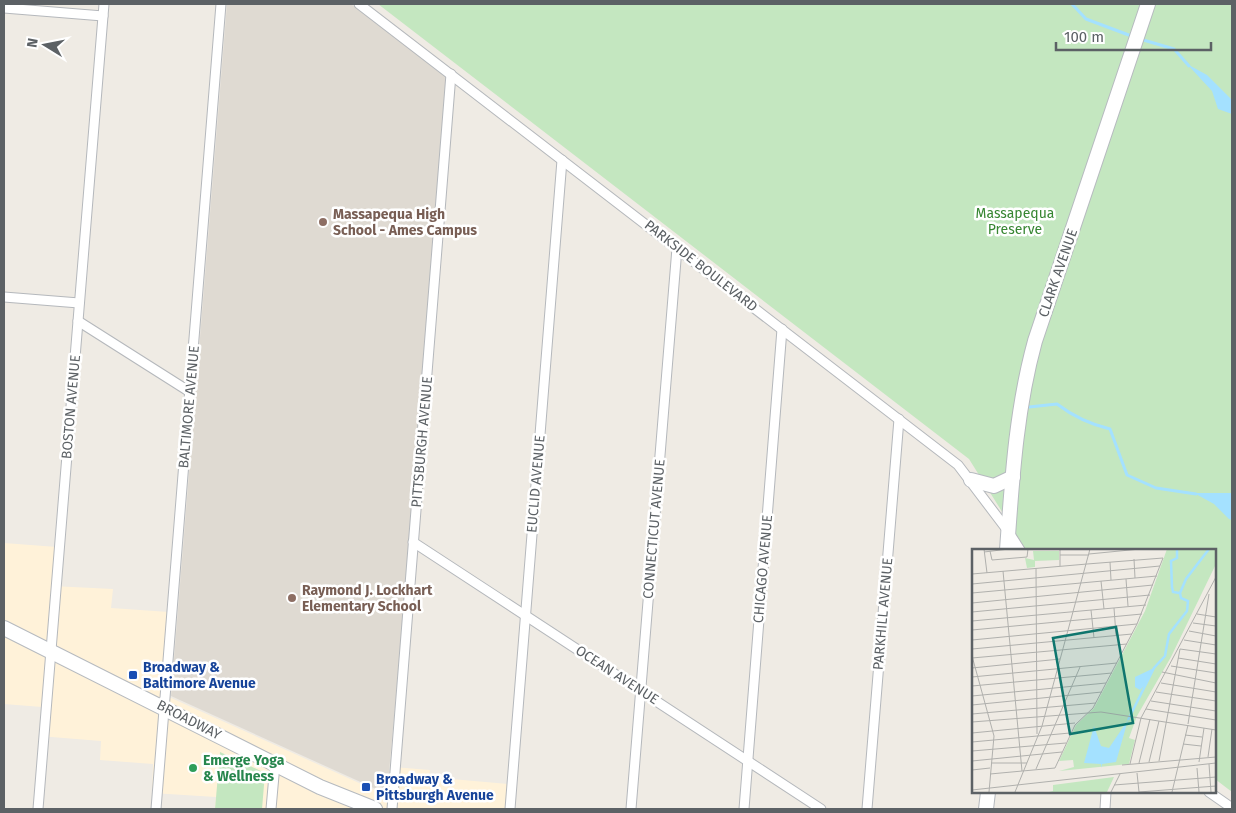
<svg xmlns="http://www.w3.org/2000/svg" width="1236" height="813" viewBox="0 0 1236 813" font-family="'Fira Sans',sans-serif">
  <rect width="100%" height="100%" fill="#efebe4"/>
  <path fill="#fff2d9" d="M4,543l53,4 -5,39 61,3 -2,19 58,4 -8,80 8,5 221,100 3,-30 37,3 -1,7 79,7 -2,25h-291l1,-12 -64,-4 1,-29 -53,-4 1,-19 -62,-5 3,-29 -38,-3z"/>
  <path fill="#dfdad2" d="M227,4h124l97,72 -34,424 -27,294 -216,-98z"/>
  <g fill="#c4e7c0">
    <path d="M378,4h854v788l-17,-13v-229h-189l-57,-91z"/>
    <path d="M220,752l45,21 -3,36h-47z"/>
  </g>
  <g fill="#a4e1ff">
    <path d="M1187,64l20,11 25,25v14l-14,-5 -6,-18z"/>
    <path d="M1194,493h38v27l-3,-1 -15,-15z"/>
  </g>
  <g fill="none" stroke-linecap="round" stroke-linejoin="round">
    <g stroke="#a4e1ff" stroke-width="3">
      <path d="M1072,4l14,15 48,18"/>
      <path d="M1140,39l34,10 15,17"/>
      <path d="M1029,407l28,-3c17,13 32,20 53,25l17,46 29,13 40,6"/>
    </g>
    <g stroke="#b5b8bc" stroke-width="11">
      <g id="street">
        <path d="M359,4l599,461 50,66 12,19"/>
        <path d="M4,8l99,8"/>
        <path d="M4,297l75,6"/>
        <path d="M78,321l112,71"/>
        <path d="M413,542l408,267"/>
        <path d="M1209,792l23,16"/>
        <path d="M38,809l66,-805"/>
        <path d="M156,809l65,-805"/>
        <path d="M271,809l4,-45"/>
        <path d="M392,809l59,-735"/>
        <path d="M510,809l52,-649"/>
        <path d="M631,809l46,-561"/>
        <path d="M744,809l38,-480"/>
        <path d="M867,809l32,-390"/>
        <path d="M1105,809l1,-17"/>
      </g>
    </g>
    <g stroke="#b6babf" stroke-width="16">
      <g id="secondary">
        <path d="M971,480l23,6 19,-9"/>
        <path d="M1007,550c5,-70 9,-140 28,-209l113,-337"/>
        <path d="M4,628l316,159 55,22"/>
        <path d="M986,809l2,-17"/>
      </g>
    </g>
    <use href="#street" stroke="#fff" stroke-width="9"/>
    <use href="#secondary" stroke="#fff" stroke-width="14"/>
  </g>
  <g fill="#8d6e63" stroke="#fff" stroke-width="2">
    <circle cx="323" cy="222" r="5"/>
    <circle cx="292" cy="598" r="5"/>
  </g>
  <g fill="#1a4fb4" stroke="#fff" stroke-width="2">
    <rect x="128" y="670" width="10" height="10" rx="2.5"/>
    <rect x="361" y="782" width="10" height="10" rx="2.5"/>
  </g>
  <circle fill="#2e9e5b" stroke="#fff" stroke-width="2" cx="193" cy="768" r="5"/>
  <g text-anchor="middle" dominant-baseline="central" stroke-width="5" stroke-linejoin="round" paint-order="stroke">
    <g font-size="14" fill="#378632" stroke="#fff">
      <text x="1015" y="213">Massapequa<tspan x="1015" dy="16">Preserve</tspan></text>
    </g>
    <g font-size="14" font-weight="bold" fill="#785e54" stroke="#fff" text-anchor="start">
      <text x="333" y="214">Massapequa High<tspan x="333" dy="16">School - Ames Campus</tspan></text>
      <text x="302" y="590">Raymond J. Lockhart<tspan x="302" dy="16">Elementary School</tspan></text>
    </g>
    <g font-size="14" fill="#5c6165" stroke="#fff">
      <text transform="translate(701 266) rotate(38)">PARKSIDE BOULEVARD</text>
      <text transform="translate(1058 273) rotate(-71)">CLARK AVENUE</text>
      <text transform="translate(71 407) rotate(-85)">BOSTON AVENUE</text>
      <text transform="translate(189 407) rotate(-85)">BALTIMORE AVENUE</text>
      <text transform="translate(422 442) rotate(-85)">PITTSBURGH AVENUE</text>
      <text transform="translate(536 484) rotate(-85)">EUCLID AVENUE</text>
      <text transform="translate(654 529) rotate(-85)">CONNECTICUT AVENUE</text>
      <text transform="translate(763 569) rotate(-85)">CHICAGO AVENUE</text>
      <text transform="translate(883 614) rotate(-85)">PARKHILL AVENUE</text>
      <text transform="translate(617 675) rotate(33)">OCEAN AVENUE</text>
      <text transform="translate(189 720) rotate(27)">BROADWAY</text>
    </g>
    <g font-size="14" font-weight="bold" fill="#164399" stroke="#fff" text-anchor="start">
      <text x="143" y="667">Broadway &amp;<tspan x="143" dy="16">Baltimore Avenue</tspan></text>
      <text x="376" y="779">Broadway &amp;<tspan x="376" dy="16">Pittsburgh Avenue</tspan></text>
    </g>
    <g font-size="14" font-weight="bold" fill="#27864d" stroke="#fff" text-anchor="start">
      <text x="203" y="760">Emerge Yoga<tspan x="203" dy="16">&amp; Wellness</tspan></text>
    </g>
  </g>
  <g transform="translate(972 549)">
    <rect width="244" height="244" fill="#efebe4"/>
    <path d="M195,0h49l-1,17 -44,91 -34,59 -8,22 6,2 -6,24 -70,7 15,-4 -1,-7 -14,1 17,-36 18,-17 51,-97zM61,2h26v9l-24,1v6l-8,1 -2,-10 9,2zM142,228l-7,15h-58l4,-1v-6z" fill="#c4e7c0"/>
    <path d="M182,119l-10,18 -4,4 -5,-3v-10zM156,171l-12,42 -14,2 -1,4v-4l-17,-1 10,-37 7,20 8,2z" fill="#a4e1ff"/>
    <path fill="none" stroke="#a4e1ff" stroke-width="2.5" d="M205,0v9l-6,3 1,26 1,5 6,1M156,171l26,-52 11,-12 4,-22 18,-23 1,-10 -7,-3 -1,-5 6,-14 23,-30"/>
    <path fill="none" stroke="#b0b0ad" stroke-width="1" d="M12,0l3,24M88,0v17M18,2l2,9 35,-3 1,-8M12,3l25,-3M117,5l51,-5M88,6h29M162,10l1,19M138,13l1,18M64,19l1,166M31,22l19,200M0,25l115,-10M154,30l2,27M129,32l3,28M0,35l188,-18M0,44l185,-17M0,54l181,-18M142,59l2,27M119,61l3,28M0,63l178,-17M225,65l19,3M0,72l174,-16M221,74l23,3M0,81l170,-16M217,82l27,5M0,91l165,-16M212,91l32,5M0,100l160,-15M0,107l22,80 -5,56M0,109l155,-14M206,109l38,6M199,117l45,7M0,119l88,-9M190,123l54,11M0,128l145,-14M189,134l55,9M0,137l140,-13M184,143l60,9M0,147l134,-13M179,152l65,10M0,156l130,-13M174,160l70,11M0,165l124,-11M0,173l129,-10 115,18M216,175l21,-130M0,184l103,-10M213,186l17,2M0,193l98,-9M211,195l18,2M0,202l94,-8M236,208l4,-28M0,212l90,-9M187,212l21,-112 36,5M177,213l10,-41M227,213l5,-34M19,214h36M167,214l11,-44M158,215l11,-46 75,-141M237,215l2,28M150,216l94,-8M225,219l2,24M64,220l44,-102M0,221l18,-2M165,224l2,19M18,225l65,-6 20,-43 18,-17 44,-84 26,-66 -76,6M142,236l102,-8M0,241l244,-27M43,243l27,-66 48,-177M139,243l9,-18M167,243l77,-6M200,243l16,-67"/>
    <path fill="#0f766e" fill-opacity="0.15" stroke="#0f766e" stroke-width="2.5" d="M144,78l17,96 -63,11 -17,-96z"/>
    <rect width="244" height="244" fill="none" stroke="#5c6165" stroke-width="2.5"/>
  </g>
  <rect width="1236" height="813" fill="none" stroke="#5c6165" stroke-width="10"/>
  <g transform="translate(45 45) rotate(280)" stroke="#ffffff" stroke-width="4" paint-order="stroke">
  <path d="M0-4L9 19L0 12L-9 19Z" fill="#5c6165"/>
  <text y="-8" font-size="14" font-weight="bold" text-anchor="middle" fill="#5c6165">N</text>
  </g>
  <path d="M1056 42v8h155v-8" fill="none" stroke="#5c6165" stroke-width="2.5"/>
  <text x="1064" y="42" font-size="15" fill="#5c6165" stroke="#ffffff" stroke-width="4" paint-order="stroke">100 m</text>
</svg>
